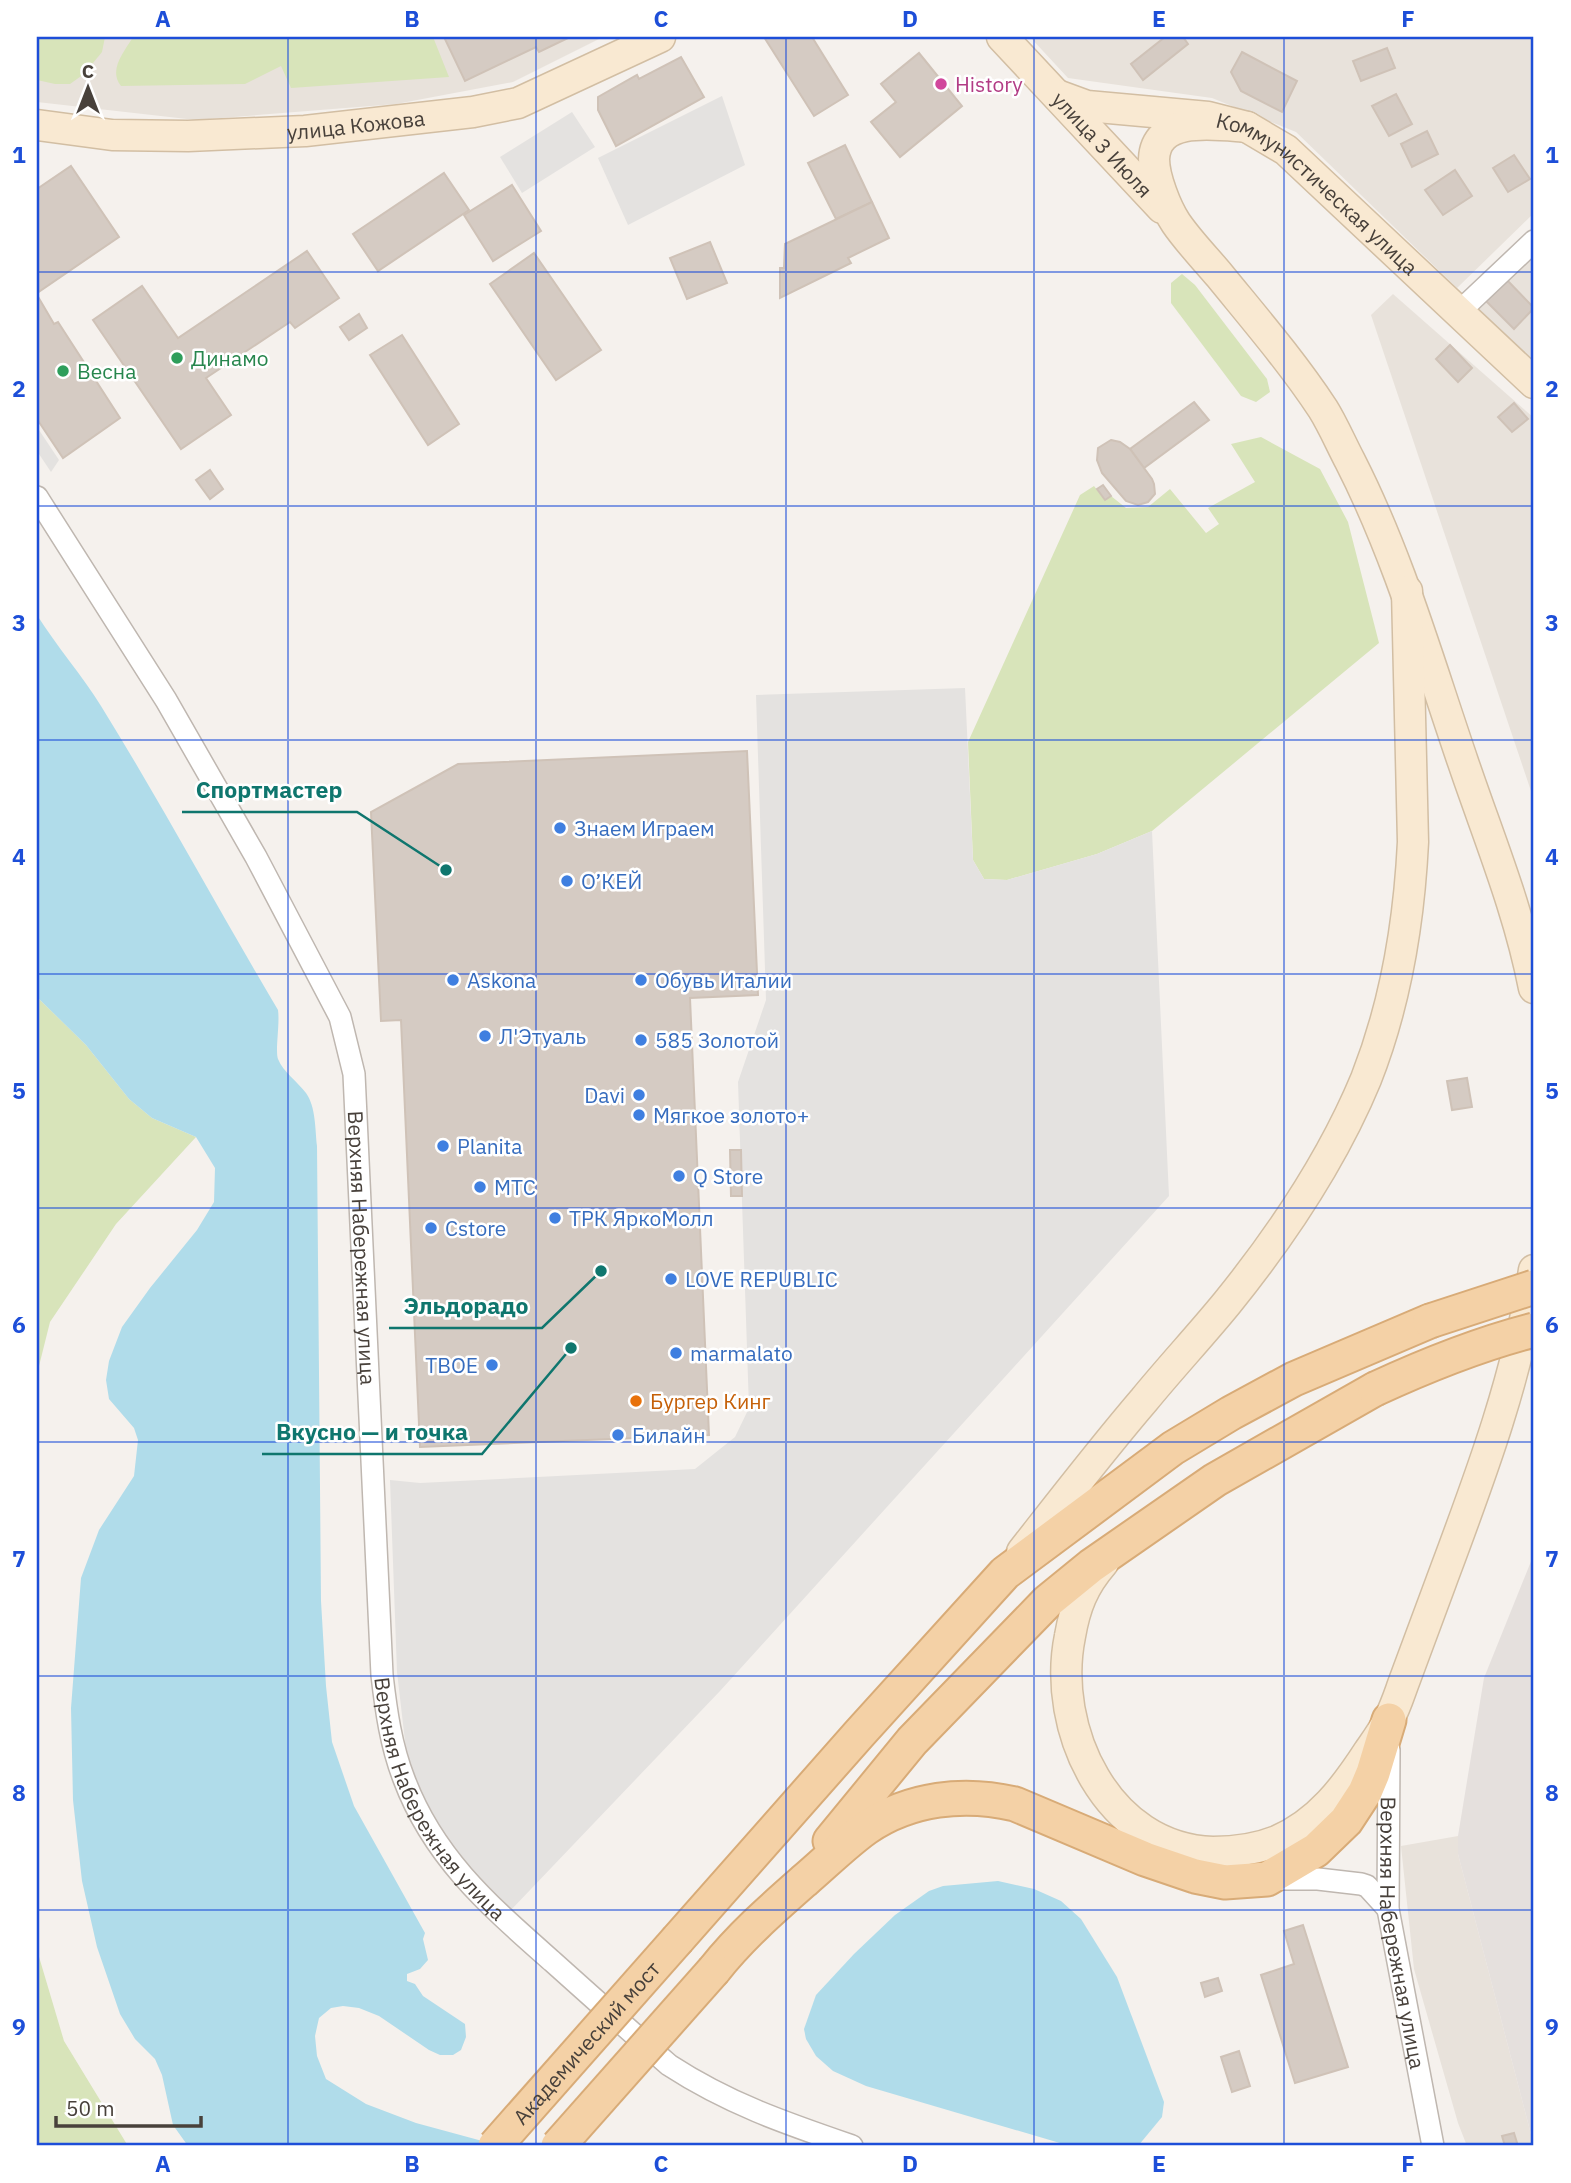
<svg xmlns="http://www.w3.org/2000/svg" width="1571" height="2183" viewBox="0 0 1571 2183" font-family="'IBM Plex Sans',sans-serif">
  <rect width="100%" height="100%" fill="#f5f1ed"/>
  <g fill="#e8e2db">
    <path d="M37,37h566l-90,45 -117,22 -200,16 -159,-18z"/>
    <path d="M1030,37h504v176l-77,75 -161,-156 -84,-34 -144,-20z"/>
    <path d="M1534,247v123l-63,-63z"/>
    <path d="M1393,294l141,124v382l-163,-485z"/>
    <path d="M1458,1836v18l76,292h-67l-9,-23 -44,-154 -13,-123z"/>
  </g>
  <path fill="#e5e0dd" d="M1534,1554v592l-76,-292v-18l26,-158z"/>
  <g fill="#d8e4ba">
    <path d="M37,37h68l-3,15 -18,22 -14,10h-15l-18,-4z"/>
    <path d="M133,37h300l16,40 -158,11 -10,-22 -36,18 -124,2c-13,-16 3,-34 12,-49z"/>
    <path d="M1182,274l13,11 72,94 3,13 -14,10 -15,-6 -70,-93v-20z"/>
    <path d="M1261,437l59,32 28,53 31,121 -227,188 -55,23 -90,26 -23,-1 -11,-19 -5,-118 112,-247 14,-9 11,14 6,-4 15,12 22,-1 22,-18 36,44 13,-9 -11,-16 47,-26 -24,-38z"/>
    <path d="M37,997l49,48 43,54 23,19 44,19 -80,87 -66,98 -13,52z"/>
    <path d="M37,1950l27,91 64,105h-91z"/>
  </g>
  <g fill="#e4e2e0">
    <path d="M722,96l23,69 -117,60 -30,-67z"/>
    <path d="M572,112l23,35 -73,46 -22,-36z"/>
    <path d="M37,427l22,33 -8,12 -14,-21z"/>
    <path d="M965,688l8,172 11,19 23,1 90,-26 55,-23 17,365 -449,495 -210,220 -58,-62 -44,-82 -11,-95 -7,-192 30,3 275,-14 40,-32 14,-29 -11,-326 28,-82 -10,-305z"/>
  </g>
  <g fill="#b0dcea">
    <path d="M37,615c20,32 45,60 64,91 62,100 117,203 177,304 2,14 -3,41 0,49 5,13 20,23 28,34 10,14 9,36 11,53l4,455 5,85 6,56 22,64 71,127 -2,6 5,21 -8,9 -13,5v7l8,3 8,12 42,28 1,13 -5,13 -8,5h-13l-11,-5 -50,-34 -20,-8 -16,-2 -12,2 -12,10 -4,18 2,20 9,23 40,25 50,19 70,19 26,4h-324l-15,-21 -11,-50 -7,-16 -20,-20 -15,-25 -23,-67 -15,-66 -9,-81 -2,-92 10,-130 18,-48 35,-54 4,-36 -4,-12 -25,-29 -3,-19 3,-19 13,-34 28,-39 47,-58 17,-28 1,-34 -19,-31 -44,-19 -23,-19 -43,-54 -49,-48z"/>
    <path d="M998,1881l36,8 27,12 20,18 36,58 47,125 -2,15 -24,29h-68l-204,-60 -33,-15 -17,-15 -10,-17 -2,-10 12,-34 38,-41 41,-39 34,-24 14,-5z"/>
  </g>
  <g fill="#d5cbc3" stroke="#cfc2b7" stroke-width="2">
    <path d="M444,37h126l-31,15 -3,-5 -71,34z"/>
    <path d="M764,37h48l36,58 -34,21z"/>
    <path d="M1165,37h18l5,7 -45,36 -12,-16z"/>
    <path d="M1387,48l8,20 -34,13 -8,-20z"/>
    <path d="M1242,52l55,29 -15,31 -41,-21 -10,-19z"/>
    <path d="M919,53l43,53 -62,51 -29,-35 25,-20 -15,-18z"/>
    <path d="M681,57l23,40 -88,49 -18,-36v-13l39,-22 2,4z"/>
    <path d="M1396,94l16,30 -23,12 -17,-30z"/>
    <path d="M1427,131l11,23 -26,13 -11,-23z"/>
    <path d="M845,145l27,57 -36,17 -28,-56z"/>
    <path d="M1514,155l16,24 -22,13 -15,-24z"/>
    <path d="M71,166l48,71 -82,56v-104z"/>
    <path d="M1455,170l17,26 -29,19 -18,-25z"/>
    <path d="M444,173l25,37 -91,61 -25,-37z"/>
    <path d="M512,185l29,46 -48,30 -29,-46z"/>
    <path d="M872,202l17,36 -41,20 3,5 -71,35v-30h4l1,-24z"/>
    <path d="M710,242l17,41 -40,16 -17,-41z"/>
    <path d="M307,251l32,47 -44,30 -5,-6 -84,56 25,37 -50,34 -88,-129 49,-34 36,52z"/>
    <path d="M534,253l67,97 -45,30 -66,-96z"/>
    <path d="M1507,280l27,28 -20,21 -29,-29z"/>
    <path d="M37,295l17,29 4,-2 62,96 -57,40 -26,-39z"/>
    <path d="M359,314l8,14 -18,12 -9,-13z"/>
    <path d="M402,335l57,89 -31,21 -58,-90z"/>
    <path d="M1450,345l22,23 -14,14 -22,-23z"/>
    <path d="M1194,402l15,18 -65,48 -14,-19z"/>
    <path d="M1514,403l14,16 -16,13 -14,-15z"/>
    <path d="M1111,440l9,2 10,7 22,30 2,5 1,10 -7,8 -10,3 -12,-4 -24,-28 -5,-13 1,-12z"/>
    <path d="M210,470l13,19 -13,10 -14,-19z"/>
    <path d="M1103,485l8,11 -6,4 -8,-11z"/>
    <path d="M747,751l11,244 -68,3 19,437 -289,12 -19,-427 -20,1 -10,-209 87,-48z"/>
    <path d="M1467,1078l5,29 -20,3 -5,-29z"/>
    <path d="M730,1150h11l1,46h-11z"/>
    <path d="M1303,1925l45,142 -53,16 -34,-108 33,-11 -10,-33z"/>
    <path d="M1218,1978l4,13 -17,6 -4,-14z"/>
    <path d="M1239,2051l11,35 -18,6 -11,-35z"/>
    <path d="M1514,2133l4,13h-13l-3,-10z"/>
  </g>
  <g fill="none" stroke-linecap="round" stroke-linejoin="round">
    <g stroke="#bfb7b0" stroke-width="24">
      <g id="street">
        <path d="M1460,311l74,-70"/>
        <path id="s1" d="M37,497l129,203 90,157 84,160 14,57 28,601c4,35 9,71 22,104 30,80 87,128 149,183 39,35 77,69 116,103 60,39 116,58 183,81"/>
        <path id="s2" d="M1389,1750l-1,159 45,237"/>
        <path d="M1272,1879h46l43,5 6,2 21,23"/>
      </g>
    </g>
    <g stroke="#d2bea3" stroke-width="33">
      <g id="secondary">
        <path id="s3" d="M1002,37l160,171"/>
        <path id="s4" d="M1057,95l30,11 121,11 39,10 39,23 248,233"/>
        <path id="s5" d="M37,125l75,10 76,1 117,-5 168,-19 45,-9 142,-66"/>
        <path d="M1247,127c-29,-2 -91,-13 -93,32 0,18 12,49 22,64 13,19 29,35 44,53 35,43 72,86 103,133 10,16 18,35 27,52 49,96 78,199 113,301 25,74 56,148 71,226"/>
        <path d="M1022,1552c40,-51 80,-103 122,-152 27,-33 56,-64 83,-97 55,-68 105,-142 139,-224 30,-76 43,-156 47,-237l-6,-251"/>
        <path d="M1103,1563c-20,23 -28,44 -33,73 -19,93 37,213 143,216 22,0 44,-3 64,-11 42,-18 68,-53 92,-90 7,-10 15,-21 20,-32 7,-13 11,-27 16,-40 12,-33 24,-65 36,-97 38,-102 77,-204 93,-312"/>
      </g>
    </g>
    <g stroke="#d8ab77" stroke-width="37">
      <g id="primary">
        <path d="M830,1841l82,-100 136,-140 43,-35 124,-86 160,-91"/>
        <path d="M678,1939l181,-205 146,-161 168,-125 58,-35 63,-34 136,-58"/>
        <path d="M714,1970c27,-34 58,-61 91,-90 20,-17 40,-37 61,-52 44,-30 98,-36 149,-24l130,55 50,17 30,6 42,-3 49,-29 30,-29 19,-29 8,-19 16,-53"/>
      </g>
    </g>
    <use href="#street" stroke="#fff" stroke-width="21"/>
    <use href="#secondary" stroke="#f9e9d2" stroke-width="30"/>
    <use href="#primary" stroke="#f4d1a6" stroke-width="33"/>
    <g stroke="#d8ab77" stroke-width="37" stroke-linecap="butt">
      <g id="primary-bridge">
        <path d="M1430,1321l104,-34"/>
        <path d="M1375,1389c52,-24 104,-45 159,-59"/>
        <path id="s6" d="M495,2146l183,-207"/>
        <path d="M558,2146l156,-176"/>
      </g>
    </g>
    <use href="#primary-bridge" stroke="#f4d1a6" stroke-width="33"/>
  </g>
  <path fill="none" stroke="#1d4ed8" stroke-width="2" stroke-opacity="0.55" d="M288,37v2109M536,37v2109M786,37v2109M1034,37v2109M1284,37v2109M37,272h1497M37,506h1497M37,740h1497M37,974h1497M37,1208h1497M37,1442h1497M37,1676h1497M37,1910h1497"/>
  <circle fill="#d1479c" stroke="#fff" stroke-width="2.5" cx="941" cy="84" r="7"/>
  <g fill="#2e9e5b" stroke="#fff" stroke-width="2.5">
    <circle cx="177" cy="358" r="7"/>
    <circle cx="63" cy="371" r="7"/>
  </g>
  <g fill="#3f7fe0" stroke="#fff" stroke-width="2.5">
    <circle cx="560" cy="828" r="7"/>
    <circle cx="567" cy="881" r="7"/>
    <circle cx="453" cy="980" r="7"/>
    <circle cx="641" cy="980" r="7"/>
    <circle cx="485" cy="1036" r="7"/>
    <circle cx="641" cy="1040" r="7"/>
    <circle cx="639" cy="1095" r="7"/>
    <circle cx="639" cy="1115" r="7"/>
    <circle cx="443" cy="1146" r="7"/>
    <circle cx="679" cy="1176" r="7"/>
    <circle cx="480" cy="1187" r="7"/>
    <circle cx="555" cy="1218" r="7"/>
    <circle cx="431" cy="1228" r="7"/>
    <circle cx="671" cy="1279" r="7"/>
    <circle cx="676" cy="1353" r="7"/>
    <circle cx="492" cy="1365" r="7"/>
    <circle cx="618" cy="1435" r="7"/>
  </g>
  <circle fill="#e8710a" stroke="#fff" stroke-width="2.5" cx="636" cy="1401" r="7"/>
  <g text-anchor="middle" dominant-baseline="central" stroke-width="5" stroke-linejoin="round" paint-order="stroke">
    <g font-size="21" fill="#b23c85" stroke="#fff" text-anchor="start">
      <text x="955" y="84">History</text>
    </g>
    <g font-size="21" fill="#48413b" stroke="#fff">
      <text stroke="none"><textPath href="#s5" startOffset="320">улица Кожова</textPath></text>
      <text stroke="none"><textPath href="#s3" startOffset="147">улица 3 Июля</textPath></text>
      <text stroke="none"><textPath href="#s4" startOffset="289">Коммунистическая улица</textPath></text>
      <text stroke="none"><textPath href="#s1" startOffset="835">Верхняя Набережная улица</textPath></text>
      <text stroke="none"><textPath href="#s1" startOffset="1402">Верхняя Набережная улица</textPath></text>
      <text stroke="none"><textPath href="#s2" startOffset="184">Верхняя Набережная улица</textPath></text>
      <text stroke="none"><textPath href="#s6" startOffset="138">Академический мост</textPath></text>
    </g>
    <g font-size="21" fill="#27864d" stroke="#fff" text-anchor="start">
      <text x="191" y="358">Динамо</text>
      <text x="77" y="371">Весна</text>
    </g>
    <g font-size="21" fill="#366cbe" stroke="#fff" text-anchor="start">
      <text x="574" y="828">Знаем Играем</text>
      <text x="581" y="881">О’КЕЙ</text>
      <text x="467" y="980">Askona</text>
      <text x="655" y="980">Обувь Италии</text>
      <text x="499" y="1036">Л'Этуаль</text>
      <text x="655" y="1040">585 Золотой</text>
      <text x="625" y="1095" text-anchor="end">Davi</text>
      <text x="653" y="1115">Мягкое золото+</text>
      <text x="457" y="1146">Planita</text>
      <text x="693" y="1176">Q Store</text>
      <text x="494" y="1187">МТС</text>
      <text x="569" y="1218">ТРК ЯркоМолл</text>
      <text x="445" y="1228">Cstore</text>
      <text x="685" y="1279">LOVE REPUBLIC</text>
      <text x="690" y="1353">marmalato</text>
      <text x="478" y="1365" text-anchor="end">ТВОЕ</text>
      <text x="632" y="1435">Билайн</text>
    </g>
    <g font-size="21" fill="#c56008" stroke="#fff" text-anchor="start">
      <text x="650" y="1401">Бургер Кинг</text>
    </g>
  </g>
  <path fill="none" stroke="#0f766e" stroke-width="2.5" d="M446 870L357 812H182M601 1271L542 1328H389M571 1348L482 1454H262"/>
  <g fill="#0f766e" stroke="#fff" stroke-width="2.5">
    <circle cx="446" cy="870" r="7"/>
    <circle cx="601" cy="1271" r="7"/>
    <circle cx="571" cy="1348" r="7"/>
  </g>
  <g font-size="23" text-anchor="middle" font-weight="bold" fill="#0f766e" stroke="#fff" stroke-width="5" stroke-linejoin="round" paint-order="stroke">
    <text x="269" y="798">Спортмастер</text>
    <text x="466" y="1314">Эльдорадо</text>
    <text x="372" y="1440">Вкусно — и точка</text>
  </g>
  <rect width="1571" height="2183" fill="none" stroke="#ffffff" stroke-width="77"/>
  <g transform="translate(88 88)" stroke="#ffffff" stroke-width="5" paint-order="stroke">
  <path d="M0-5L12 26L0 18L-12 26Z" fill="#48413b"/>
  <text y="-10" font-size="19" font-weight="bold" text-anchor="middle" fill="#48413b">С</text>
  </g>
  <path d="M56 2116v10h145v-10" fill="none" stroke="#48413b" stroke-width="3.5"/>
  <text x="66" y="2116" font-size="21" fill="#48413b" stroke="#ffffff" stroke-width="5" paint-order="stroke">50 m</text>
  <rect x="38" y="38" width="1494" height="2106" fill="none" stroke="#1d4ed8" stroke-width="2.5"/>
  <g font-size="23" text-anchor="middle" font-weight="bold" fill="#1d4ed8">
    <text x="163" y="27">A</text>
    <text x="412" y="27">B</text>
    <text x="661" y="27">C</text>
    <text x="910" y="27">D</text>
    <text x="1159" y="27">E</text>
    <text x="1408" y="27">F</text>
    <text x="19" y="163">1</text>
    <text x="1552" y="163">1</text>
    <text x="19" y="397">2</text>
    <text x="1552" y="397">2</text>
    <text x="19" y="631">3</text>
    <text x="1552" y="631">3</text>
    <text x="19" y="865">4</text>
    <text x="1552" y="865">4</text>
    <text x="19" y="1099">5</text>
    <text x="1552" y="1099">5</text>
    <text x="19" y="1333">6</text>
    <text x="1552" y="1333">6</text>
    <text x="19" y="1567">7</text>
    <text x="1552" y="1567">7</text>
    <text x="19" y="1801">8</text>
    <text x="1552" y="1801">8</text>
    <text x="19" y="2035">9</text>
    <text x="1552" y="2035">9</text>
    <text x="163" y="2172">A</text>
    <text x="412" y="2172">B</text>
    <text x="661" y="2172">C</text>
    <text x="910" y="2172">D</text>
    <text x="1159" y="2172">E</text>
    <text x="1408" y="2172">F</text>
  </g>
</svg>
